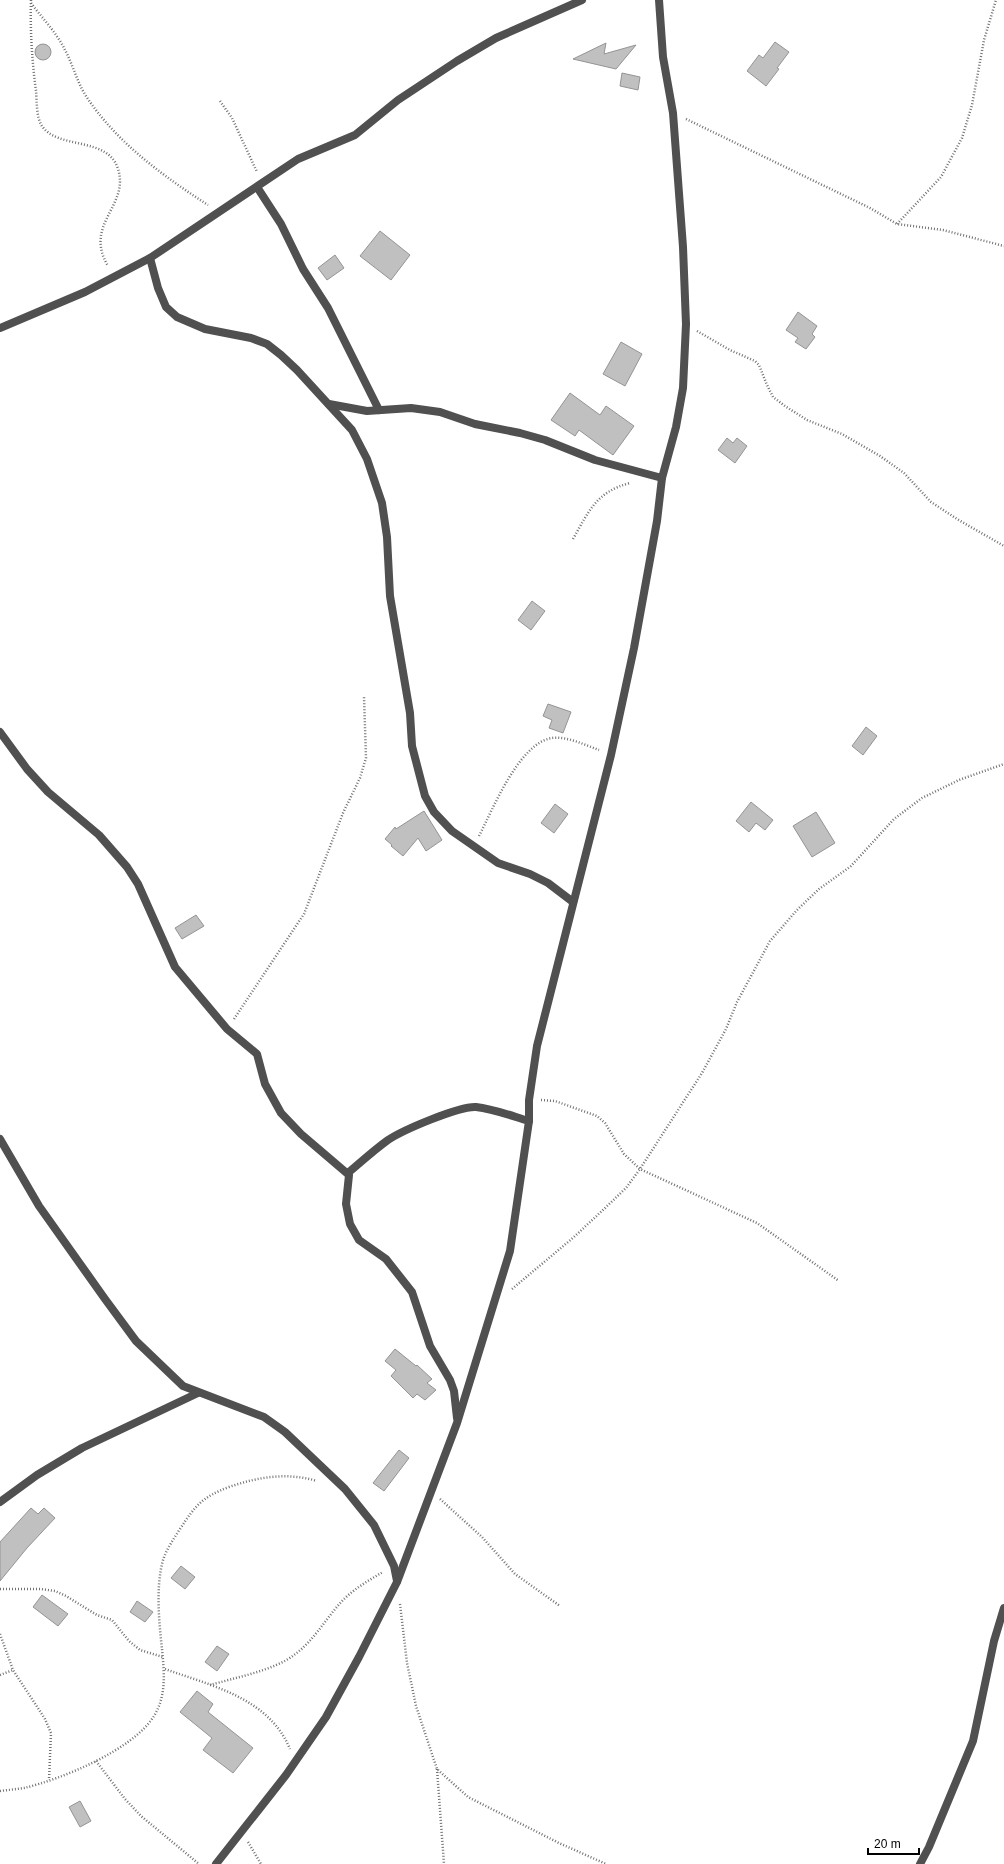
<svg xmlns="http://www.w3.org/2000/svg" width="1004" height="1864" viewBox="0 0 1004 1864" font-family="Arial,sans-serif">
  <rect width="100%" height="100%" fill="#fff"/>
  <g fill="#c0c0c0" stroke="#949494">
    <path d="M775,42l14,10 -12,16 2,1 -13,17 -19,-15 12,-16 4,3z"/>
    <path d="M606,43l-2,11 32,-9 -20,24 -43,-10z"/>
    <circle cx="43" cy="52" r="8"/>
    <path d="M622,73l18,4 -2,13 -18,-4z"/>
    <path d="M380,231l30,24 -19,25 -31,-24z"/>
    <path d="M335,255l9,13 -17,12 -9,-12z"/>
    <path d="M798,312l19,14 -5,8 3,3 -9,12 -11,-7 3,-4 -12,-8z"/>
    <path d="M621,342l21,12 -17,32 -22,-12z"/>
    <path d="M570,393l30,22 6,-9 28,20 -21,29 -34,-25 -4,6 -24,-16z"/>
    <path d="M727,438l6,5 4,-5 10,8 -12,17 -17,-13z"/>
    <path d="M532,601l13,10 -14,19 -13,-10z"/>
    <path d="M548,704l23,8 -8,21 -14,-5 3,-8 -9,-4z"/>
    <path d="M866,727l11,9 -14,19 -11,-9z"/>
    <path d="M751,802l22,18 -8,10 -9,-7 -7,9 -13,-11z"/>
    <path d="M555,804l13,10 -14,19 -13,-10z"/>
    <path d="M424,811l18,29 -16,11 -8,-13 -15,18 -12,-10 1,-1 -7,-6 10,-12 1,2z"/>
    <path d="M816,812l19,31 -23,14 -19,-31z"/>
    <path d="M196,915l8,11 -22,13 -7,-11z"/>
    <path d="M395,1349l21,17 1,-1 15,14 -5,4 9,7 -11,10 -8,-6 -4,4 -22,-22 5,-6 -11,-9z"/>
    <path d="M399,1450l10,8 -25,33 -11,-8z"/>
    <path d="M31,1508l7,6 6,-6 11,10 -28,30 -27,33v-39z"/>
    <path d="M181,1566l14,11 -10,12 -14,-11z"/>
    <path d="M42,1595l26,19 -10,12 -25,-19z"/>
    <path d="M137,1601l16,11 -8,10 -15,-10z"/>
    <path d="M217,1646l12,8 -12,17 -12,-9z"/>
    <path d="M197,1691l16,13 -5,8 45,36 -20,25 -30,-23 9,-12 -32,-26z"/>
    <path d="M80,1801l11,20 -11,6 -11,-20z"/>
  </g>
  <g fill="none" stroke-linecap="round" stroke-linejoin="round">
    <g stroke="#727272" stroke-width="2.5" stroke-dasharray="1 2" stroke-linecap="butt">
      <path d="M31,0c-1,30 1,61 5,91 1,10 0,26 6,35 16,24 66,10 76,43 12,37 -35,55 -10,97"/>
      <path d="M31,3c11,15 26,30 34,47 8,15 12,32 21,46 30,46 77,80 122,109"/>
      <path d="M220,101l12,17 25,54"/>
      <path d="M686,119l184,89 27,16 46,6 61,16"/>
      <path d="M897,224l44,-47 21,-39 10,-33 12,-65 12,-40"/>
      <path d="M697,331l33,19 25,11 4,4 8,20 6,12 12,9 22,14 35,14 38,22 24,17 27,29 26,17 47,27"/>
      <path d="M573,539c16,-28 23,-47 57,-56"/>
      <path d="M479,836c14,-27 40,-93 73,-98 15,-2 33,7 47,12"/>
      <path d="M234,1019l70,-105 39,-101 17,-35 6,-20 -2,-62"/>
      <path d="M541,1100l14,1 42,15 8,7 19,31 16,15 117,54 82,58"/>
      <path d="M512,1289l62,-52 30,-28 22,-21 14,-19 62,-96 24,-44 11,-27 33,-61 27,-31 22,-21 32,-23 43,-47 28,-21 37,-18 45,-16"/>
      <path d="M440,1499l42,38 33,37 45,32"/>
      <path d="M0,1589h41l14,2 11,5 31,19 15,5 17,21 11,9 23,7"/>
      <path d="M400,1604l7,59 9,43 21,63 31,28 91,46 47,21"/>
      <path d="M0,1634l13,36 32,49 6,14 -2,47"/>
      <path d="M165,1669c47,17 104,29 125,80"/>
      <path d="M0,1675l13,-5"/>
      <path d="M210,1685c24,-7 65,-15 84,-30 20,-14 32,-37 49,-55 11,-11 26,-20 40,-28"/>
      <path d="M96,1761l29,38 16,17 58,48"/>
      <path d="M437,1769l7,95"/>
      <path d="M0,1791c8,-1 16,-2 24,-3 38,-9 109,-38 130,-72 13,-21 10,-45 8,-67 -3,-27 -6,-59 0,-85 3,-13 11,-24 18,-35 15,-23 22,-32 49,-42 29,-10 58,-15 88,-6"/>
      <path d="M248,1842l13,22"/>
    </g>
    <g stroke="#505050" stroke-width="8">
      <path d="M257,187l24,37 22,45 25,39 51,102"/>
      <path d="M150,258l8,30 8,19 11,10 28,12 46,9 16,6 14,11 16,15 55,60 15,29 15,44 5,34 3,59 20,117 2,33 13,50 9,16 18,19 46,32 32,11 18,9 25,19"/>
      <path d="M0,328l85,-36 65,-34 148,-99 57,-24 43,-35 59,-39 39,-23 86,-38"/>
      <path d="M329,404l38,7 44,-3 29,4 35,12 45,9 25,7 50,20 67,18"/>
      <path d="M0,732l27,37 21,23 51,43 28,32 11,17 37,83 52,62 30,25 8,30 16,29 20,21 48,41 -3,29 4,20 9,16 27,19 26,33 18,54 20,34 4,11 3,27"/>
      <path d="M0,1139l39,67 66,93 31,42 47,45 81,31 21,15 60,57 29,36 20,41 3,15"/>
      <path d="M348,1173c13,-11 26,-23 40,-33 15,-10 71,-34 88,-33 18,2 36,9 53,14"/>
      <path d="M0,1502l37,-27 45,-27 116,-55"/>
      <path d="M216,1864l70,-89 40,-58 33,-60 38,-75 60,-159 53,-172 19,-130v-21l8,-54 74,-291 23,-107 23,-127 5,-43 14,-51 7,-39 3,-64 -3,-77 -10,-134 -10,-56 -4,-57"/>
      <path d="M920,1864l9,-17 44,-106 21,-100 10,-33"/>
    </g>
  </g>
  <path d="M868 1848v6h51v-6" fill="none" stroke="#000000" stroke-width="2"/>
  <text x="874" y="1848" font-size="12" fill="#000000" stroke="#ffffff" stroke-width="3" paint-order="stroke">20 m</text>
</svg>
